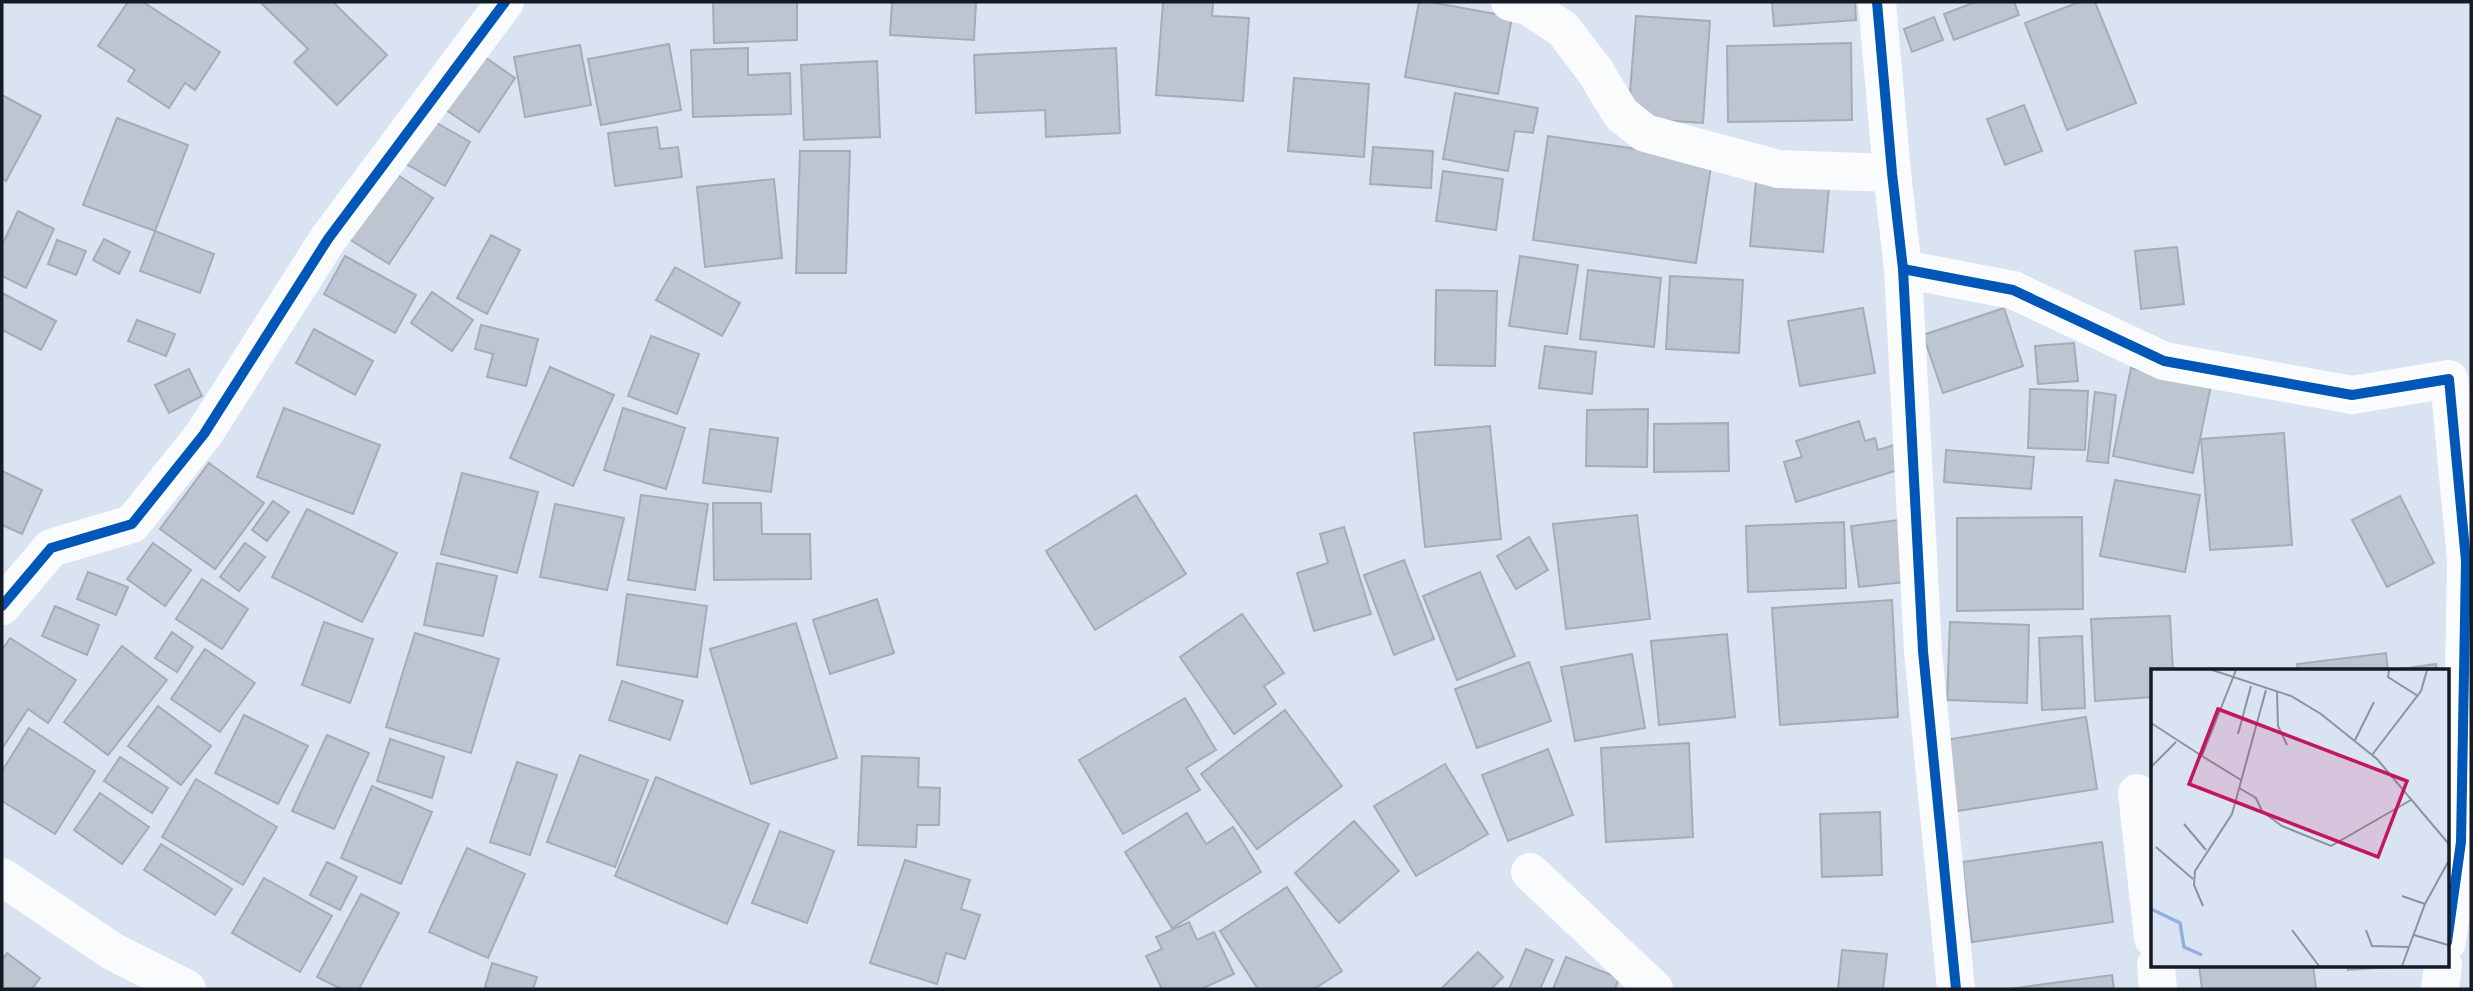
<svg xmlns="http://www.w3.org/2000/svg" width="2473" height="991" viewBox="0 0 2473 991" font-family="Spectral,serif">
  <rect width="100%" height="100%" fill="#dae3f2"/>
  <g fill="#bdc5d0" stroke="#a5acb7" stroke-width="2">
    <path d="M128,2h15l77,50 -25,38 -10,-7 -16,25 -41,-27 7,-11 -37,-24z"/>
    <path d="M260,2h73l54,53 -50,50 -43,-43 14,-13z"/>
    <path d="M713,2h84v38l-83,3z"/>
    <path d="M892,2h84l-2,38 -84,-5z"/>
    <path d="M1163,2h50l-1,14 37,2 -6,83 -87,-6z"/>
    <path d="M1419,2h11l82,15 -14,77 -93,-17z"/>
    <path d="M1772,2h83l1,18 -82,6z"/>
    <path d="M1975,2h39l5,13 -65,25 -10,-26z"/>
    <path d="M2079,2h16l41,101 -69,27 -42,-107z"/>
    <path d="M1636,16l74,5 -7,102 -75,-5z"/>
    <path d="M1934,17l9,23 -31,12 -8,-23z"/>
    <path d="M1851,43l1,77 -124,2 -1,-76z"/>
    <path d="M669,44l12,66 -80,15 -13,-66z"/>
    <path d="M580,45l11,60 -66,12 -11,-60z"/>
    <path d="M748,48v27l42,-2 1,41 -98,3 -2,-67z"/>
    <path d="M1116,48l4,85 -74,4 -1,-27 -69,3 -2,-58z"/>
    <path d="M479,53l36,25 -36,54 -36,-24z"/>
    <path d="M877,61l3,76 -76,3 -3,-75z"/>
    <path d="M1294,78l75,6 -5,73 -76,-6z"/>
    <path d="M1455,93l83,15 -5,25 -18,-2 -7,40 -65,-12z"/>
    <path d="M2,95l39,21 -35,65 -4,-3z"/>
    <path d="M2024,105l18,46 -37,14 -18,-46z"/>
    <path d="M426,117l44,25 -25,44 -44,-25z"/>
    <path d="M117,118l71,27 -33,86 -72,-26z"/>
    <path d="M657,127l3,22 18,-2 4,30 -67,9 -7,-53z"/>
    <path d="M1548,136l164,24 -16,103 -163,-23z"/>
    <path d="M1373,147l60,4 -2,37 -61,-4z"/>
    <path d="M800,151h50l-4,122h-50z"/>
    <path d="M1443,171l60,8 -7,51 -60,-9z"/>
    <path d="M393,172l40,26 -44,66 -40,-25z"/>
    <path d="M774,179l8,79 -77,9 -8,-80z"/>
    <path d="M1756,181l73,6 -6,65 -73,-6z"/>
    <path d="M18,211l36,18 -28,59 -24,-12v-31z"/>
    <path d="M155,231l59,23 -14,39 -60,-22z"/>
    <path d="M491,235l29,15 -33,64 -30,-16z"/>
    <path d="M104,239l26,13 -11,22 -26,-14z"/>
    <path d="M57,240l29,11 -10,24 -28,-11z"/>
    <path d="M2177,247l7,57 -43,5 -6,-58z"/>
    <path d="M345,256l71,39 -21,38 -71,-39z"/>
    <path d="M1520,256l58,9 -11,69 -58,-8z"/>
    <path d="M675,267l65,36 -18,33 -66,-36z"/>
    <path d="M1588,270l73,8 -7,69 -74,-8z"/>
    <path d="M1670,276l73,4 -4,73 -73,-4z"/>
    <path d="M1436,290l61,1 -2,75 -60,-1z"/>
    <path d="M432,292l41,28 -21,31 -41,-28z"/>
    <path d="M2,293l54,28 -15,29 -39,-20z"/>
    <path d="M1863,308l12,65 -75,13 -12,-65z"/>
    <path d="M2004,308l19,58 -80,27 -20,-58z"/>
    <path d="M137,320l38,14 -9,22 -38,-15z"/>
    <path d="M481,325l57,14 -12,47 -39,-9 6,-23 -18,-5z"/>
    <path d="M314,329l59,32 -18,34 -59,-32z"/>
    <path d="M651,336l48,18 -22,60 -49,-18z"/>
    <path d="M2074,343l4,38 -40,3 -3,-38z"/>
    <path d="M1545,346l51,6 -4,42 -53,-6z"/>
    <path d="M550,367l64,28 -41,91 -63,-28z"/>
    <path d="M2131,368l80,17 -18,88 -80,-17z"/>
    <path d="M189,369l13,27 -33,17 -14,-28z"/>
    <path d="M2030,389l58,2 -3,59 -57,-2z"/>
    <path d="M2095,392l21,3 -8,68 -21,-2z"/>
    <path d="M284,408l96,37 -27,69 -96,-37z"/>
    <path d="M623,408l62,20 -19,61 -62,-19z"/>
    <path d="M1648,409l-1,58 -61,-1 1,-56z"/>
    <path d="M1859,421l6,20 10,-3 3,12 16,-5 7,24 -105,33 -12,-40 18,-5 -6,-16z"/>
    <path d="M1728,423l1,48 -75,1v-48z"/>
    <path d="M1490,426l11,113 -76,8 -11,-114z"/>
    <path d="M710,429l68,9 -7,54 -68,-9z"/>
    <path d="M2284,433l8,112 -82,5 -9,-111z"/>
    <path d="M1946,450l88,7 -3,32 -87,-7z"/>
    <path d="M209,463l55,40 -49,66 -55,-40z"/>
    <path d="M2,471l40,19 -20,44 -20,-9z"/>
    <path d="M462,473l76,19 -21,81 -76,-19z"/>
    <path d="M2115,480l85,15 -15,77 -85,-16z"/>
    <path d="M641,495l67,9 -13,86 -67,-10z"/>
    <path d="M1136,495l50,79 -91,56 -49,-79z"/>
    <path d="M2400,496l34,67 -47,24 -35,-67z"/>
    <path d="M273,501l16,11 -22,29 -15,-11z"/>
    <path d="M713,503h48l1,31h48l1,45 -97,1z"/>
    <path d="M555,504l69,14 -17,72 -67,-13z"/>
    <path d="M307,509l90,44 -35,69 -90,-45z"/>
    <path d="M1637,515l13,104 -84,10 -13,-105z"/>
    <path d="M2082,517l1,92 -126,2v-93z"/>
    <path d="M1906,519l8,62 -55,6 -8,-61z"/>
    <path d="M1844,522l2,66 -98,4 -2,-66z"/>
    <path d="M1344,527l27,87 -57,17 -17,-58 31,-10 -8,-29z"/>
    <path d="M1529,537l19,33 -32,19 -19,-33z"/>
    <path d="M153,543l38,27 -26,36 -38,-27z"/>
    <path d="M245,543l20,14 -26,34 -19,-14z"/>
    <path d="M1404,560l30,79 -40,16 -30,-80z"/>
    <path d="M437,563l60,13 -14,60 -59,-11z"/>
    <path d="M88,572l40,15 -12,28 -39,-16z"/>
    <path d="M1480,572l35,84 -58,24 -34,-84z"/>
    <path d="M202,579l46,30 -26,40 -46,-30z"/>
    <path d="M627,594l80,12 -10,71 -80,-12z"/>
    <path d="M877,599l17,54 -64,21 -17,-54z"/>
    <path d="M1892,600l6,117 -118,8 -8,-117z"/>
    <path d="M55,606l44,19 -12,30 -45,-19z"/>
    <path d="M1242,614l42,59 -20,13 12,18 -42,30 -54,-77z"/>
    <path d="M2170,616l3,55h-20v26l-58,4 -4,-82z"/>
    <path d="M324,622l49,17 -23,64 -48,-18z"/>
    <path d="M1950,622l79,3 -2,78 -80,-3z"/>
    <path d="M796,623l41,135 -86,26 -41,-135z"/>
    <path d="M172,632l21,15 -16,25 -22,-14z"/>
    <path d="M415,633l84,26 -28,94 -85,-26z"/>
    <path d="M1727,634l8,83 -76,8 -8,-84z"/>
    <path d="M2082,636l3,72 -43,2 -3,-72z"/>
    <path d="M10,638l66,42 -28,43 -20,-14 -26,40v-99z"/>
    <path d="M122,646l45,34 -59,75 -44,-33z"/>
    <path d="M205,649l50,34 -35,49 -49,-33z"/>
    <path d="M2386,653l2,18h-90l-1,-7z"/>
    <path d="M1632,654l13,74 -70,13 -14,-74z"/>
    <path d="M1529,662l22,59 -74,27 -22,-59z"/>
    <path d="M2436,664l1,7h-30v-3z"/>
    <path d="M622,681l61,20 -13,39 -61,-20z"/>
    <path d="M1185,698l31,52 -30,18 14,22 -77,44 -44,-74z"/>
    <path d="M158,706l53,40 -30,39 -53,-39z"/>
    <path d="M1285,710l57,76 -85,63 -56,-75z"/>
    <path d="M244,715l64,31 -30,58 -63,-31z"/>
    <path d="M2086,717l11,72 -140,22 -12,-71z"/>
    <path d="M29,728l66,43 -40,63 -53,-33v-30z"/>
    <path d="M327,735l42,18 -35,76 -42,-18z"/>
    <path d="M390,739l54,18 -12,41 -55,-17z"/>
    <path d="M1689,743l4,94 -87,5 -5,-94z"/>
    <path d="M1548,749l25,66 -65,26 -26,-66z"/>
    <path d="M580,755l68,25 -33,87 -68,-25z"/>
    <path d="M862,756l57,2 -1,29 22,1 -1,37h-22l-1,22 -58,-2z"/>
    <path d="M120,757l48,31 -16,25 -48,-32z"/>
    <path d="M517,762l40,13 -27,80 -40,-13z"/>
    <path d="M1445,764l43,70 -72,42 -42,-70z"/>
    <path d="M656,777l113,47 -42,100 -112,-48z"/>
    <path d="M196,779l81,48 -34,58 -81,-48z"/>
    <path d="M372,786l60,26 -31,72 -60,-26z"/>
    <path d="M100,793l49,34 -27,37 -48,-34z"/>
    <path d="M1880,812l2,63 -60,2 -2,-63z"/>
    <path d="M1187,813l19,31 27,-17 28,45 -89,56 -47,-76z"/>
    <path d="M1354,821l45,50 -60,52 -44,-50z"/>
    <path d="M780,831l54,20 -27,72 -55,-20z"/>
    <path d="M2102,842l11,80 -141,20 -10,-80z"/>
    <path d="M161,844l71,45 -17,26 -71,-45z"/>
    <path d="M467,848l58,26 -37,84 -59,-26z"/>
    <path d="M905,860l65,20 -9,29 19,6 -15,44 -19,-6 -9,31 -67,-21z"/>
    <path d="M327,862l30,15 -17,33 -30,-15z"/>
    <path d="M264,878l68,38 -32,56 -68,-39z"/>
    <path d="M1287,887l55,84 -28,18h-56l-38,-58z"/>
    <path d="M361,894l38,19 -40,76h-18l-24,-12z"/>
    <path d="M1189,922l8,18 17,-8 20,42 -33,15h-39l-16,-33 16,-7 -6,-12z"/>
    <path d="M1526,949l27,11 -13,29h-31z"/>
    <path d="M1842,950l45,4 -4,35h-45z"/>
    <path d="M1478,952l25,25 -12,12h-50z"/>
    <path d="M7,953l33,25 -8,11h-30v-29z"/>
    <path d="M1566,957l53,21 -4,11h-62z"/>
    <path d="M492,963l45,14 -4,12h-41l-7,-2z"/>
    <path d="M2199,965h114l3,24h-114z"/>
    <path d="M2348,965h67l-67,5z"/>
    <path d="M2112,975l2,14h-106z"/>
  </g>
  <g fill="none" stroke-linecap="round" stroke-linejoin="round">
    <g stroke="#f9fbfd" stroke-width="38">
      <path d="M1510,2l18,4 35,23 32,42 26,43 24,19 133,36 114,4"/>
      <path d="M1877,2l15,171 11,96 20,382 33,338"/>
      <path d="M1903,269l110,21 151,71 188,34 97,-16 17,182 -5,281 -14,100"/>
      <path d="M2,606l49,-58 81,-24 72,-90 124,-195 177,-237"/>
      <path d="M2137,793l16,145"/>
      <path d="M1530,872l124,117"/>
      <path d="M2,877l110,74 75,38"/>
      <path d="M2156,965l2,24"/>
      <path d="M2440,989l3,-24"/>
    </g>
    <g stroke="#fff" stroke-width="15">
      <g id="cycleway">
        <path d="M1877,2l15,171 11,96 20,382 33,338"/>
        <path d="M1903,269l110,21 151,71 188,34 97,-16 17,182 -5,281 -14,100"/>
        <path d="M2,606l49,-58 81,-24 72,-90 124,-195 177,-237"/>
      </g>
    </g>
    <use href="#cycleway" stroke="#0057b8" stroke-width="10"/>
  </g>
  <g transform="translate(2151 669)">
    <rect width="298" height="298" fill="#dae3f2"/>
    <path fill="none" stroke="#92b0df" stroke-width="3.5" d="M0,240l29,14 4,24 18,8"/>
    <path fill="none" stroke="#8b93a0" stroke-width="2" d="M61,1l79,26 30,18 56,45 71,84M85,1l-34,86 39,24M238,1l-1,7 30,19M126,23l1,34 9,19M0,54l51,33M87,65l13,-48M204,71l19,-38M221,86l49,-64 6,-21M0,98l25,-25M88,119l17,10 6,13 20,15 49,20 80,-46M33,155l22,26M5,178l37,32M251,227l23,8M52,237l-9,-21 1,-14 37,-57 34,-124M141,261l27,36M215,261l6,16 38,1M263,266l34,10M251,297l23,-62 23,-42"/>
    <path fill="#c2185b" fill-opacity="0.15" stroke="#c2185b" stroke-width="3.5" d="M67,40l189,72 -29,76 -189,-73z"/>
    <rect width="298" height="298" fill="none" stroke="#141b24" stroke-width="3.5"/>
  </g>
  <rect width="2473" height="991" fill="none" stroke="#141b24" stroke-width="7"/>
</svg>
